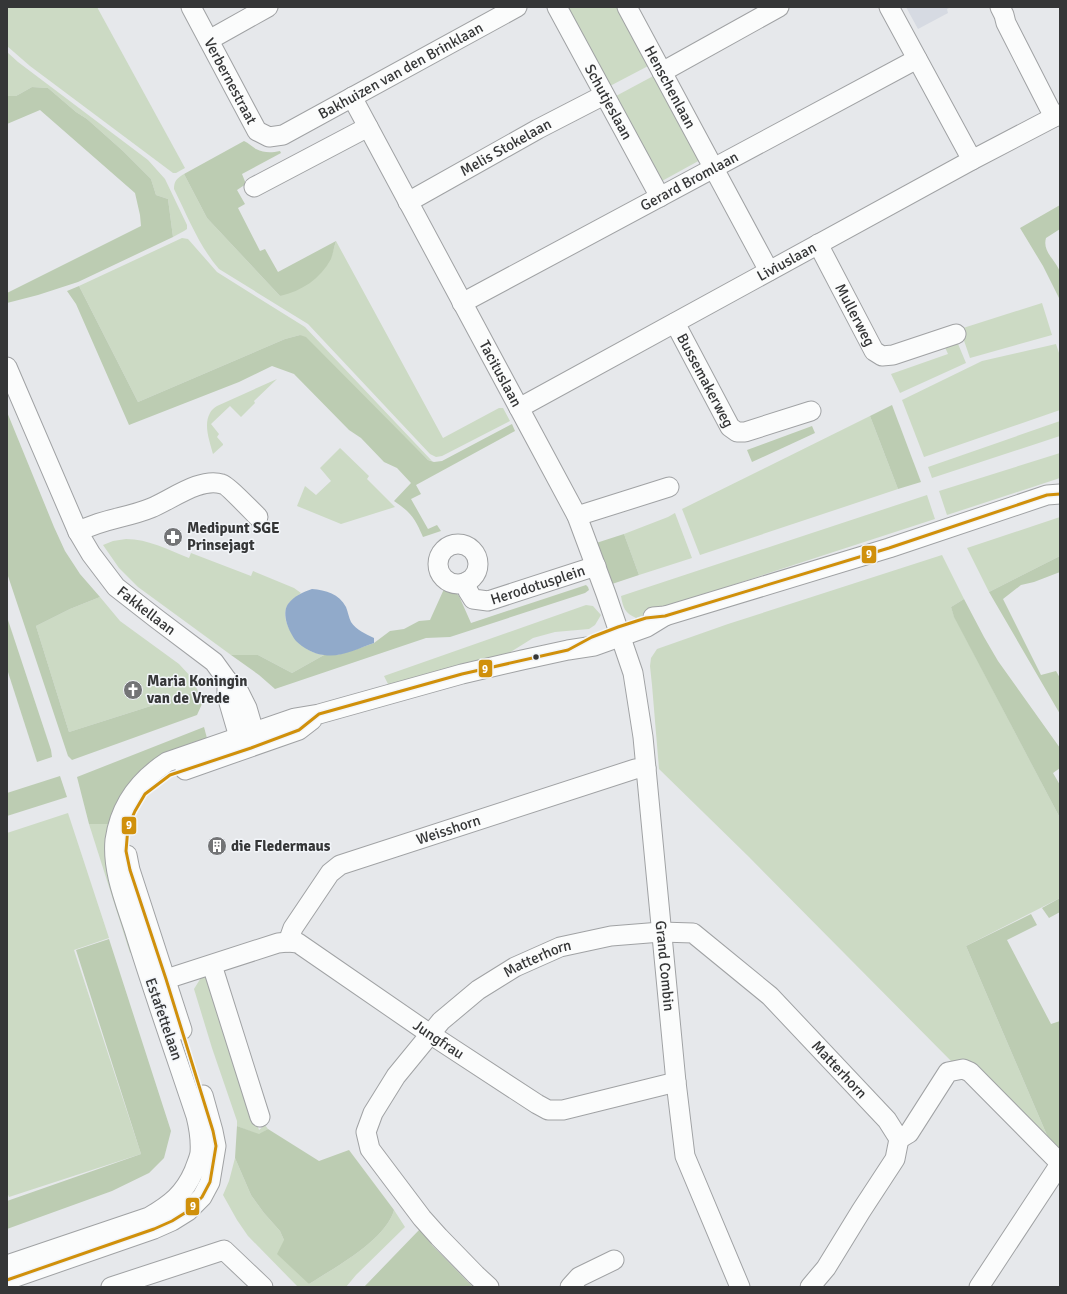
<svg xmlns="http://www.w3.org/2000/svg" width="1067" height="1294" viewBox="0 0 1067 1294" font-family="Signika,sans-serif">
  <rect width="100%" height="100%" fill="#e6e8eb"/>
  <path fill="#d6dae2" d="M906,7h45l-4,2 1,4 -30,16z"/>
  <g fill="#ccdac4">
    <path d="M7,7h90l88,161 -9,5h-3l-143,-107 -23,-20z"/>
    <path d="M564,7h56l30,58 -40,21z"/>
    <path d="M7,52l11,10 130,98 17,19 22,46v4l-3,2 -11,6 -5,-38 -12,-4 -5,-16 -28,-28 -36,-32 -11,-7 -28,-24 -16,-1 -16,9h-9z"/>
    <path d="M657,74l45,85 -40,22 -46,-85z"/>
    <path d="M184,174l23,44 73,78 51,-38 5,-17 107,197 56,-30h4l7,13 -68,35 -6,1 -6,-3 -122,-130 -89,-55c-20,-23 -31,-52 -45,-80 0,-8 3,-11 10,-15z"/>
    <path d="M182,238l6,1 29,33 88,55 127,134 -4,-1 -128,-125 -15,4 -147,63 -59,-116z"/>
    <path d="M1042,303l10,32 -82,23 -10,-29z"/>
    <path d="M956,339l10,24 -66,30 -9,-19 57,-20 -5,-11z"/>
    <path d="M1056,344l4,12v54l-136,47 -22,-57 80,-39z"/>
    <path d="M277,379l-23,22 1,2 -14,14 -11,-11 -19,18 8,10 -2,3 6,7v1l-10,9c-3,-12 -10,-29 -3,-41 1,-3 4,-5 7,-7z"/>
    <path d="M870,416l28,73 -198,66 -18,-46z"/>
    <path d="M1060,421v15l-128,42 -4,-11z"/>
    <path d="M340,448l29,28 -2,3 28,28 -54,17 -44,-18 8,-20 11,9 15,-14 -11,-13z"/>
    <path d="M1060,453v25l-113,37 -8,-24z"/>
    <path d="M927,495l8,24 -252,82 -47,17c-11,-5 -13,-10 -15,-22z"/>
    <path d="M675,513l17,45 -53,17 -15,-41 44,-17z"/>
    <path d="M1060,517v39l-71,36 -22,-44z"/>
    <path d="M126,539c22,0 43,11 63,19l2,-5 60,23 2,-5 41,17 7,5c-4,3 -9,7 -12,10 -12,15 7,40 20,47 5,3 10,4 15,5l-32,18 -34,-18h-27l-93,-68 -19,-19 -16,-23 10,-4z"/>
    <path d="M942,555l22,44 -13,8 3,9 106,202v80l-94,48 86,201 -98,-83 -205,-207 -90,-88 -7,-84 -2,-19 1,-8 6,-9 71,-25z"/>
    <path d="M100,597l20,24 59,43 12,13 7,14 -129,41 -33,-106 34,-17z"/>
    <path d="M586,605l7,1 8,9 -6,10 -6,4 -34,3 -22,6 -24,15 -48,11 -72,22 -5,-10z"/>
    <path d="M68,813l41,125 -35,12 67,204 -132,43 -2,-5v-359z"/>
    <path d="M89,824h23l25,127 -7,2z"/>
    <path d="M208,974l51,156 6,-5 3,4 -9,6 -22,-9v-5l-25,-73 -18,-59 8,-13z"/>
    <path d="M235,1158l16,37 13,18 16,18 4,9 25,44c25,-16 77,-44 85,-74l11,17 -49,48 -10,12h-48l-50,-51 -11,-16 -14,-25 6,-14z"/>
  </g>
  <g fill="#bcccb2">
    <path d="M32,87l16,1 28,24 11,7 36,32 28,28 5,16 12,4 5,38 -95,45 -40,13 -31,8v-10l134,-67 -1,-11 -5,-22 -95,-83 -33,14v-28h9z"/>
    <path d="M244,141c5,2 7,5 12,8 8,4 15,4 24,2l1,2 -39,21 4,10 -9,6 8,14 -7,4 22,43 5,-2 13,23 58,-31c-2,6 -3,13 -5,18 -11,20 -29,32 -51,37l-73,-78 -23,-44z"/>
    <path d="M1060,205v24l-14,9c-4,14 10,22 14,34 2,7 0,21 0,28l-17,-34 -23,-38z"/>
    <path d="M79,286l59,116 147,-63 15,-4 6,2 122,123 6,2 8,-1 70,-37 3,7 -99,54 5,9 -10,5 17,30 9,-4 4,6 -18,6c-8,-18 -11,-24 -29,-36l17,-18 -14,-15 -13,-6 -23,-24 -12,-8 -55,-56 -22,-8 -33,16 -110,43 -53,-121 -9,-13z"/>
    <path d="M892,405l29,77 -23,7 -28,-73z"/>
    <path d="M7,412l47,115 11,24 15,23 20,23 -30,12 -34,17 33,106 129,-41 4,13 -5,11 -125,45 -4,-4 -61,-183z"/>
    <path d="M812,426l3,7 -63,29 -5,-12z"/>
    <path d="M624,534l15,41 -33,11 -16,-41z"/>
    <path d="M1060,556v16l-26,10 -13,3 -18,14 38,76 15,-4 4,7v36l-71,-122z"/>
    <path d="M586,585l2,2 1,3 -4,3 -135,44 -24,1 -151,51 -16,-14 -28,-20h27l34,18 32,-18h13l20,-6 17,-6 16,-12 14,-2 15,-8 11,-1 14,-31 9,1 6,6 12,27z"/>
    <path d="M964,599l20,38 14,24 62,87v20l-7,5 7,12v33l-106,-201 -3,-10z"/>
    <path d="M7,617l44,133 1,7 -15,5 -30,-93z"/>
    <path d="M204,727l4,15 -43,14 -53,68h-23l-12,-47z"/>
    <path d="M60,776l7,21 -60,19v-23z"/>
    <path d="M1060,898v14l-11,6 -7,-10z"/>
    <path d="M1031,914l6,11 -30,15 44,84 9,-3v134l-8,-8 -86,-201z"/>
    <path d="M109,939l62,192 -7,27 -15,15 -37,18 -105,38v-28l134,-47 -65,-204z"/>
    <path d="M237,1126l22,8 9,-5 51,32 30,-11 45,60c-8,30 -60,58 -85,74l-32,-30 7,-14 -4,-9 -16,-18 -13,-18 -16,-37z"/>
    <path d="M420,1229l12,16 41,42h-109z"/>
  </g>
  <path fill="#91aaca" d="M312,589c14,1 27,5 34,18 2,5 3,11 5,15 5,8 15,12 23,16v5c-15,5 -34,15 -50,12 -10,-1 -21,-7 -28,-14 -7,-9 -15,-27 -8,-37 6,-8 15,-12 24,-15z"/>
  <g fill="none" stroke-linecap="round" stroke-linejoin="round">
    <g stroke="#a0a2a4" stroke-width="21">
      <g id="minor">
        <path id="s1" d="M191,7l66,124 12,6 14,-2 234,-128"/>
        <path id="s2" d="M557,7l103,190"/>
        <path id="s3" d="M627,7l142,264"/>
        <path d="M889,7l83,153"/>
        <path d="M1000,7l4,8 2,8 48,94"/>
        <path d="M209,40l59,-33"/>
        <path d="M662,72l117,-65"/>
        <path id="s4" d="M352,97l225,419 29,78 27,79 10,64 33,345 9,74 55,131"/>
        <path d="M254,187l114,-60"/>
        <path id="s5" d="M408,202l130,-73 66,-34"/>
        <path id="s6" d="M818,244l56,107 8,5 11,-1 63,-21"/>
        <path id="s7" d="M462,303l455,-244"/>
        <path id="s8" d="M675,323l55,104 7,5h8l66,-21"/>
        <path id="s9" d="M7,367l71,165 13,22 25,33 41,32 57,43 13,18 12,12 8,16 7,24 -2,12"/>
        <path id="s10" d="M519,408l453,-248 88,-46"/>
        <path d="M577,516l92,-29"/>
        <path d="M78,532c23,-13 49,-14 73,-24 20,-8 49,-31 71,-24 5,1 30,27 36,33"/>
        <circle cx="458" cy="564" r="20"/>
        <path id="s11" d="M466,582l2,9 5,8 15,2 108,-35"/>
        <path d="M653,617l12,-1 224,-68 158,-53 13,-1"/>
        <path d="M227,680v16l12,41 9,8"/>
        <path d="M185,770l114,-40 13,-10"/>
        <path d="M127,855l3,15 52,160"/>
        <path id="s12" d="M288,942l5,-14 37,-55 10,-8 295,-96 11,-1"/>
        <path d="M212,965l48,152"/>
        <path id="s13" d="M154,983l124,-40 10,-1 10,1 132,91 107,70 11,6h15l113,-28"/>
        <path d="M899,1139l10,-6 39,-61 15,-3 7,3 90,91"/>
        <path d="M7,1265l142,-48c22,-13 35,-23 45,-46 2,-6 5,-12 6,-18 1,-13 -1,-25 -4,-37 -21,-63 -43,-125 -62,-187 -9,-28 -22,-59 -19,-89 5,-35 23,-59 52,-78l128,-44 24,-4 143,-40 60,-14 46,-10 26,-4 53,-19 18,-11"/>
        <path d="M7,1280l147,-51 18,-8 16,-10 14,-14 8,-15 6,-36 -3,-15 -10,-36"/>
        <path d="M111,1287l113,-37 39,37"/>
        <path id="s14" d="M489,1287l-13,-12 -37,-38 -17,-19 -52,-69 -4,-17 7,-19 23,-37 45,-55 37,-31 37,-23 45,-20 51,-11 50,-4 32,1 77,63 117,124 12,19 -4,20 -34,52 -35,57 -16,19"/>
        <path d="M570,1287l9,-10 35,-17"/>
        <path d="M979,1287l81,-123"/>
      </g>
    </g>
    <use href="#minor" stroke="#fbfcfc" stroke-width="19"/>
    <g stroke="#f2f5f9" stroke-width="6">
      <path id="bus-1" d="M7,1280l147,-51 18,-8 16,-10 14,-14 8,-15 6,-36 -3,-15 -47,-152 -36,-109 -4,-19 2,-24 7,-16 10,-17 25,-19 81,-27 48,-18 20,-16 143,-40 106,-24 24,-13 26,-10 28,-9 19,-2 224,-68 158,-53 13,-1"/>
    </g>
    <use href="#bus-1" stroke="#d0900b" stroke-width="3"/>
  </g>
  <defs>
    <g id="pharmacy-disc" transform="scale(1)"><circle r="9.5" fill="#737476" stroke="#f2f5f9"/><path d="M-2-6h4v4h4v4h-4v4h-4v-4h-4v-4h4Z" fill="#fff"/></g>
    <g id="church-disc" transform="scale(1)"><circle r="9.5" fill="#737476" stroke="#f2f5f9"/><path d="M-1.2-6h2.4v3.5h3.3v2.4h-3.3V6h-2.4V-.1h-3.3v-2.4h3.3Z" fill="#fff"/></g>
    <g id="building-disc" transform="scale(1)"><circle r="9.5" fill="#737476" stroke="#f2f5f9"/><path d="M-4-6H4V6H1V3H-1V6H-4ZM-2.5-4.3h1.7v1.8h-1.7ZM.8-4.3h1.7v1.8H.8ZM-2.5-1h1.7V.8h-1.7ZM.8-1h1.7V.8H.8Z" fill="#fff"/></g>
  </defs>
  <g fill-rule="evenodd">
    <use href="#pharmacy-disc" x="173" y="537"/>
    <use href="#church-disc" x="133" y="690"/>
    <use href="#building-disc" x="217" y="846"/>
  </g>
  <circle fill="#353637" stroke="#f2f5f9" stroke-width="1.5" cx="536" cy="657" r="3.5"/>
  <g text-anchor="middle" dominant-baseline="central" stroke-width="3" stroke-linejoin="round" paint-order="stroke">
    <g font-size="15" fill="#353637" stroke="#f2f5f9">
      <text stroke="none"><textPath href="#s1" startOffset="302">Bakhuizen van den Brinklaan</textPath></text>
      <text stroke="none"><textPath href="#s1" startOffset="84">Verbernestraat</textPath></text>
      <text stroke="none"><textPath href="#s3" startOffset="91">Henschenlaan</textPath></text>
      <text stroke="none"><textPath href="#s2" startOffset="108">Schutjeslaan</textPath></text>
      <text stroke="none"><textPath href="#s5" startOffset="112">Melis Stokelaan</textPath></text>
      <text stroke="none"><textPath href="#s7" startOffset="258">Gerard Bromlaan</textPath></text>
      <text stroke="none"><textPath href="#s10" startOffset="305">Liviuslaan</textPath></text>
      <text stroke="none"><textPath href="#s6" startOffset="80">Mullerweg</textPath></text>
      <text stroke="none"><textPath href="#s4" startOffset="314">Tacituslaan</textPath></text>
      <text stroke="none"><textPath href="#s8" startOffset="65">Bussemakerweg</textPath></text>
      <text stroke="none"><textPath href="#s11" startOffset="86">Herodotusplein</textPath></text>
      <text stroke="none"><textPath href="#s9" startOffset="285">Fakkellaan</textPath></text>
      <text stroke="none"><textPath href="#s12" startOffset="208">Weisshorn</textPath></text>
      <text stroke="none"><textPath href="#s14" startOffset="451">Matterhorn</textPath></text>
      <text stroke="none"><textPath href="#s4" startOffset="937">Grand Combin</textPath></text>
      <text transform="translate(164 1019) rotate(71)">Estafettelaan</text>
      <text stroke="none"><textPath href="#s13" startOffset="321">Jungfrau</textPath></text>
      <text stroke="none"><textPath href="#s14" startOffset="811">Matterhorn</textPath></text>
    </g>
    <g font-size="15" font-weight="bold" fill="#353637" stroke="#f2f5f9" text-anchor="start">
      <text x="187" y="528">Medipunt SGE<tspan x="187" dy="17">Prinsejagt</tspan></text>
      <text x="147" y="681">Maria Koningin<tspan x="147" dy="17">van de Vrede</tspan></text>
      <text x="231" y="846">die Fledermaus</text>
    </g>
  </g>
  <g stroke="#f2f5f9" stroke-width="1.5">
    <rect x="861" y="545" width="16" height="19" rx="4" fill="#d0900b"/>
    <rect x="478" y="659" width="15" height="19" rx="4" fill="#d0900b"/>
    <rect x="121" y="816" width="16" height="19" rx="4" fill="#d0900b"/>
    <rect x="185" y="1197" width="15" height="19" rx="4" fill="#d0900b"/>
  </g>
  <g font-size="11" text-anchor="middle" font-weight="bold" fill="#fff">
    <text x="869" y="558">9</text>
    <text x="485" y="673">9</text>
    <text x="129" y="829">9</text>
    <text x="193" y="1210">9</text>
  </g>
  <rect width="1067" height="1294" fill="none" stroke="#353637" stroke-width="16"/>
</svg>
